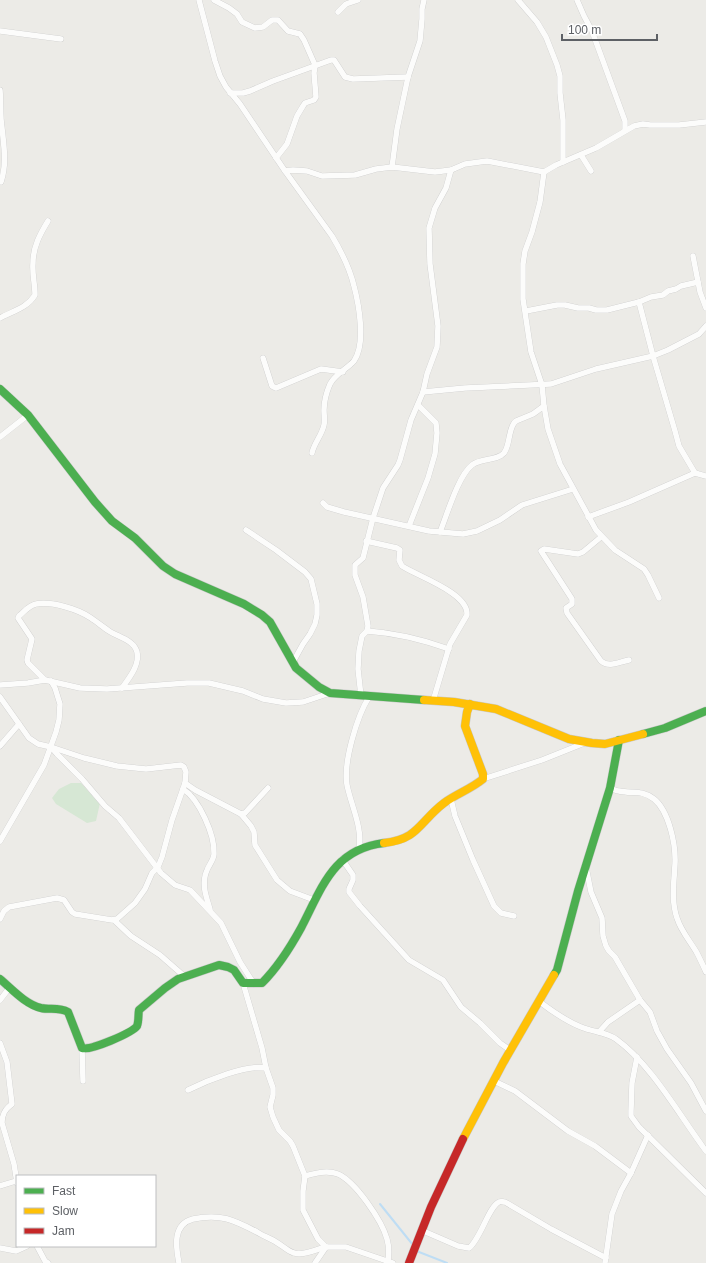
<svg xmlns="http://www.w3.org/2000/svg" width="706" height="1263" viewBox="0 0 706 1263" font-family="Arial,sans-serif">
  <rect width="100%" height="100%" fill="#ecebe7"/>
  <path fill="#d6e7d4" d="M71,783h10c7,7 12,15 19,20l-4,18 -9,2 -31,-19 -4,-6 7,-9z"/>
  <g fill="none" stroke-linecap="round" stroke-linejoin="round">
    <g stroke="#beddf4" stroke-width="2">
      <path d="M380,1204l33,41"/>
      <path d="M417,1250l2,2 28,11"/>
    </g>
    <g stroke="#c7c7c7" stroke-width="6">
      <g id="street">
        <path d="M199,0l16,61 5,15 6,11 14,17 45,67 47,65c9,15 18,33 22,50 5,19 12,58 0,75 -7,8 -19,13 -24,23 -3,7 -6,18 -6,26 0,5 1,11 0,15 -2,10 -10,18 -12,28"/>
        <path d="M214,0l15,8 8,6 5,8 13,6 8,-1 9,-7h6l10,11 12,3 4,6 11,25 -1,8 2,24 -2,3 -9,3 -2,3 -6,10 -10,28 -11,14"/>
        <path d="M518,0l19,22 9,15 11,28 3,11v17l3,27v42"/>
        <path d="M577,0l7,16 8,15 33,90v9"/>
        <path d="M338,12l8,-8 12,-4"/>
        <path d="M0,31l61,8"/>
        <path d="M0,90c1,13 0,26 2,38 2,19 5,36 -1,54"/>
        <path d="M230,93h13l7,-2 23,-10 58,-21h3l11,17 8,2 55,-2"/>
        <path d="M581,155l10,16"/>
        <path d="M392,167l5,-38 11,-52 12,-36 2,-22v-10l2,-9"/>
        <path d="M285,171l8,-1 14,1 15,5 33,-1 21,-6 16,-2 43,5 16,-2 14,-6 22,-3 57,11 12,-7 40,-17 38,-22 9,-2 7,1h29l27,-3"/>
        <path d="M544,172l-4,30 -8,30 -7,19 -2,13v35l8,53 11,33 2,21 4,23 12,35 36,66 19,20 29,19 4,6 11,23"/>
        <path d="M693,256l7,36 6,16"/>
        <path d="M639,302l14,54 22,75 4,15 16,27 11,3"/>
        <path d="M526,311l31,-6h8l13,3h11l7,2h11l32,-8 12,-5 12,-2 5,-4 8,-2 5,-3 17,-4"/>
        <path d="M0,318c13,-7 27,-10 35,-23 0,-11 -3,-21 -2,-32 0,-16 7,-29 15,-42"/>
        <path d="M263,358l9,28 4,2 45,-19 22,3"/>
        <path d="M423,392l42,-4 86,-4 45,-15 57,-13 15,-6 31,-16 7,-8"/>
        <path d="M0,437l28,-22"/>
        <path d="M323,503l4,4 17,5 85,19 34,3 14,-3 23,-11 22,-15 51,-16"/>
        <path d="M588,517l41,-15 66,-29"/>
        <path d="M409,526l19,-48 7,-24 2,-21 -1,-10 -18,-18"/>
        <path d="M246,530l30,20 29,22 6,7 6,25v11l-2,9 -5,10 -7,10 -10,18"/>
        <path d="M440,532c7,-17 18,-56 32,-67 9,-7 25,-4 32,-12 6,-8 4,-21 10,-30l2,-2 17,-7 11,-8"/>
        <path d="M601,537l-18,15 -5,2 -34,-5 -3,2 31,48v5l-6,4 1,5 34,48c8,7 18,1 28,-1"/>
        <path d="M366,541l31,7 3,2 -1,10 3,6c15,10 67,27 65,49l-17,29 -17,57"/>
        <path d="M367,631c29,2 54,8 82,18"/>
        <path d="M45,680l-17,-17 -1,-3 5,-21 -14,-21 1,-2c5,-4 10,-11 17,-12 15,-3 42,5 55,14 6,4 12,9 18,13 9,6 25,9 28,21 3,13 -8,26 -15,36"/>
        <path d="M0,685l28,-2 17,-3 35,8 27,1 80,-6h22l34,8 20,8 23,4 17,-1 27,-9"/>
        <path d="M361,696l-3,-27 1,-18 3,-15 5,-5 1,-5 -5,-29 -8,-22v-10l8,-7 10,-40 10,-30 15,-23 2,-5 11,-40 12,-28 4,-18 10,-27 1,-21 -8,-62 -1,-36 6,-20 11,-20 5,-18"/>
        <path d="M0,697l29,41 9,6 13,3 33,11 33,8 29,3 35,-4 3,2 2,5 -1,11 -13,37 -10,37 -4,10 -6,6 -7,16 -10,14 -18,16 -5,1 -37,-6 -3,-2 -8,-12 -7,-2 -48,9 -5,4 -4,8"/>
        <path d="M0,746l19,-22"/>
        <path d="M51,747l6,7 25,25 23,27 14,12 42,55 14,12 15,5 31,33 19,39 14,22"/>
        <path d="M483,779l59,-19 45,-18"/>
        <path d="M185,783l10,7 46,24 10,12 3,6 1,13 22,35 13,11 24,9"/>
        <path d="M610,788c3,1 6,3 9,3 13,3 22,-2 35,8 15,12 22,46 21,65 -1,18 -4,37 2,54 4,13 13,23 20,35 3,6 6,12 9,19"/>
        <path d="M183,789c16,10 32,46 31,65 0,5 -5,11 -7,16 -6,14 -1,26 3,39"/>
        <path d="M451,799l4,17 18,44 21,46 7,7 13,3"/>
        <path d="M241,814l4,-1 23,-25"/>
        <path d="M0,841l44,-76 12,-33 3,-12 1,-16 -5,-16 -4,-7"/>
        <path d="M359,848c4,-19 -8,-43 -12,-63 -4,-22 10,-69 22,-88"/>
        <path d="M342,859l11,16v5l-4,9v3l11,14 49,54 34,20 18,27 19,16 20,20 10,7"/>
        <path d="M586,867l5,25 11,26 1,18 3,10 3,5 6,6 25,43 10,12 7,19 10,18 24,34 15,28"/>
        <path d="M115,921l16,15 29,19 24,21"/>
        <path d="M243,983l19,65 4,20 7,20v7l-3,12 3,10 6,13 11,11 3,5 12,30 -2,15v19l15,29 8,8"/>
        <path d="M0,1000l10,-13"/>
        <path d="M540,1002c13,10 26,19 41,25 12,5 25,5 35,12 36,26 63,76 90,112"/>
        <path d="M599,1032l9,-10 32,-22"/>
        <path d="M0,1043l7,19 5,42c-7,5 -10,10 -10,19l12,41 3,19"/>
        <path d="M82,1048l1,33"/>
        <path d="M637,1057l-5,26 -1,28v5l8,11 67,66"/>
        <path d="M494,1081l21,10 53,40 27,15 36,27"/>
        <path d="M188,1090c18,-9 59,-26 78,-22"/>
        <path d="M305,1176c11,-3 22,-6 33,-2 18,8 44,47 49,65 2,7 2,15 1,22"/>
        <path d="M0,1186l16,-5"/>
        <path d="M421,1230l37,16 11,2c11,-8 20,-42 30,-46 1,-1 4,0 6,0l46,27 55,29"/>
        <path d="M37,1246l8,15 3,2"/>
        <path d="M0,1248l16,3 11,-5"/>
        <path d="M179,1263c-3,-15 -7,-39 14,-44 27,-6 41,1 64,13 6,4 13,6 19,10 6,3 11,9 18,11 9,3 23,-4 32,-6"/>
        <path d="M315,1263l11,-16h20l47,16"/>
        <path d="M605,1263l7,-49 9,-23 10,-18 17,-38"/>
      </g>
    </g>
    <g stroke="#c8c8c8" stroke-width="9">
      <g id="fast">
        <path d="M0,389l28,26 67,87 17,19 23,17 28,28 12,8 69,30 18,11 8,7 26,46 23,19 11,6 94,7"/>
        <path d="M643,734l22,-6 41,-17"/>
        <path d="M554,975l3,-5 21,-79 32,-103 9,-48"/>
        <path d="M0,979c12,10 25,25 41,29 9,2 18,-1 27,4l14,36c8,3 50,-15 55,-22 2,-5 1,-11 2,-16l26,-22 13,-9 41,-14 9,2 6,3 9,13h19c16,-16 28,-35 39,-55 21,-40 32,-79 83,-85"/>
      </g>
    </g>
    <g stroke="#c8c8c8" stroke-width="9">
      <g id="slow">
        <path d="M424,700l30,2 42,7 73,30 23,4 13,1 38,-10"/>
        <path d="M384,843c35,-4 35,-21 60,-40 12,-9 27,-14 39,-24v-5l-18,-48 2,-14 3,-8"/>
        <path d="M463,1139l40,-76 51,-88"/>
      </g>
    </g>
    <g stroke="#c8c8c8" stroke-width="9">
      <path id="jam" d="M409,1263l22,-56 32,-68"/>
    </g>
    <use href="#street" stroke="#fcfcfb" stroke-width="5.5"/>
    <use href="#fast" stroke="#4caf50" stroke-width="8"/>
    <use href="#slow" stroke="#ffc107" stroke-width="8"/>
    <use href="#jam" stroke="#c62828" stroke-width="8"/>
  </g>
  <rect x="16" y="1175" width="140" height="72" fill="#ffffff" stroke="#bebfc1"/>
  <rect x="24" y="1188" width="20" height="6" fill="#4caf50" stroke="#bebfc1"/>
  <text x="52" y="1195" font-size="12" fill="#5d6065">Fast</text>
  <rect x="24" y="1208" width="20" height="6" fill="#ffc107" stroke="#bebfc1"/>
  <text x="52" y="1215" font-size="12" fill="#5d6065">Slow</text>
  <rect x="24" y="1228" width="20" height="6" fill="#c62828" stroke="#bebfc1"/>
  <text x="52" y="1235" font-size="12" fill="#5d6065">Jam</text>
  <path d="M562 34v6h95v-6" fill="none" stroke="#5d6065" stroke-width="2"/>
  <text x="568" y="34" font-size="12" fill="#5d6065" stroke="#ffffff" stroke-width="3" paint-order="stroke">100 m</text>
</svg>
